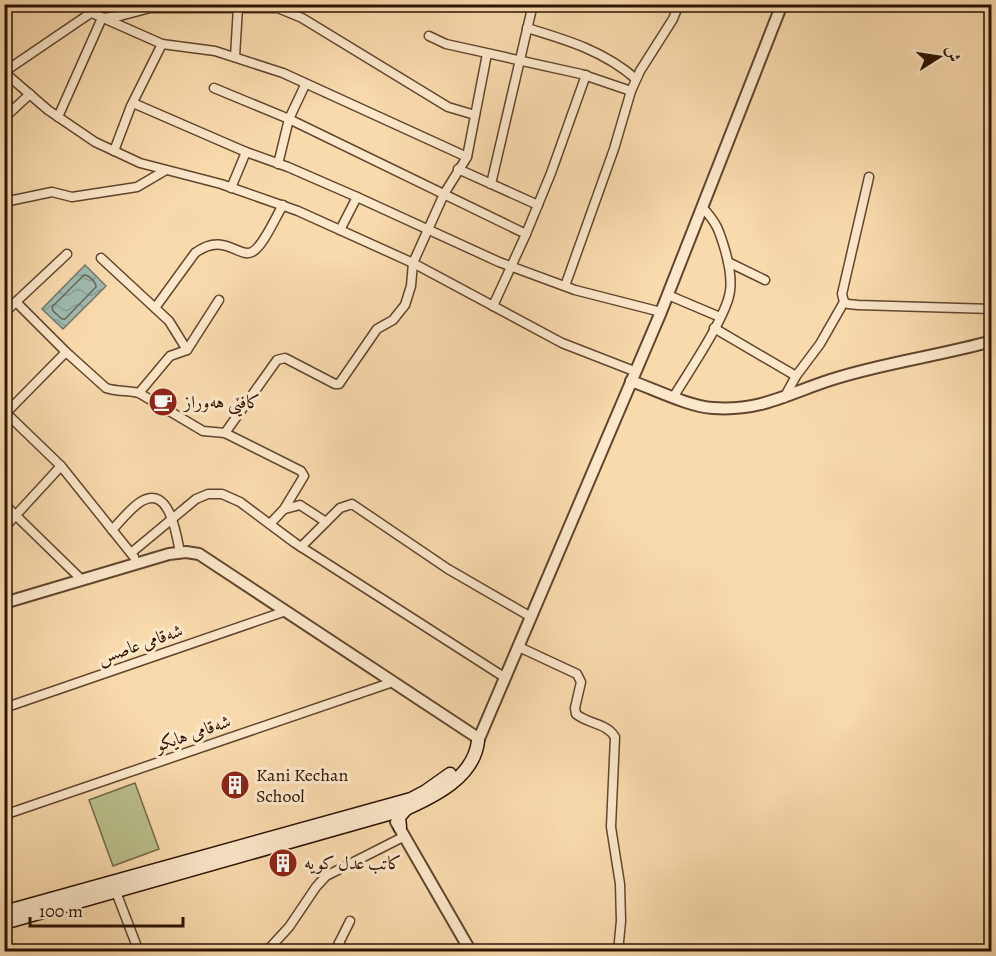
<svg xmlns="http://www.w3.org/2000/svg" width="996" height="956" viewBox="0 0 996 956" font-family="Alegreya,Amiri,serif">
  <defs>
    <pattern id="water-waves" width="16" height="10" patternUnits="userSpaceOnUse" patternTransform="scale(1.5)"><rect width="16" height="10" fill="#9ebaaf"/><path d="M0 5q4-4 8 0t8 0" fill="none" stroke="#889f95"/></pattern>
  </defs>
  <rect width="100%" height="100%" fill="#f9daad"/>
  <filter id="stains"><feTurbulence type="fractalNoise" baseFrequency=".00333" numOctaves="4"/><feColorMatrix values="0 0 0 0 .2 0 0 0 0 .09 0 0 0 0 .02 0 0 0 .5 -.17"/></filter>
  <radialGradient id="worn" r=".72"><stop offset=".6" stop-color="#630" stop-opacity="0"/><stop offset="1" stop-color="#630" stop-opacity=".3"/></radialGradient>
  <path fill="#bac08d" stroke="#746a48" stroke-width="1.5" d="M135,783l24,66 -46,17 -24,-66z"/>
  <path fill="url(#water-waves)" stroke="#71776b" stroke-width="1.5" d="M85,265l21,21 -43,43 -21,-20z"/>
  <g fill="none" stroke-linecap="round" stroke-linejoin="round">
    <path stroke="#66665a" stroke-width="1.5" d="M84,275c5,0 12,7 12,12l-31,32h-3l-9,-8 -1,-4z"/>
    <g stroke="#61452e" stroke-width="11">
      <g id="minor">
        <path d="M92,13l70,31 53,7 68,22 184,84"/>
        <path d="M527,28c40,12 77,23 109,51"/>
        <path d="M429,36l17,8 135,30 50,17"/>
        <path d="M235,57l3,-50"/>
        <path d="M4,72l44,38 47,32 45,21 81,21 77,27 115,52 149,80 72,28"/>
        <path d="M4,72l100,-68"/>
        <path d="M214,88l75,31 237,115"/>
        <path d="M133,103l113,49 42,15 69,30 142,65 76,28 86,22"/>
        <path d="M58,117l44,-99 18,-2 30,-8h128l24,10 146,89 27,8"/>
        <path d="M4,118l26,-24"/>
        <path d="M114,151l17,-45 31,-62"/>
        <path d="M278,164l11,-45 16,-34"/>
        <path d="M458,169l80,36"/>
        <path d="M869,177l-27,117 2,8 4,2 10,1 134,4"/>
        <path d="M491,184l42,-180"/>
        <path d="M231,188l15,-36"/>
        <path d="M4,202l48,-10 20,5 65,-10 29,-17"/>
        <path d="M340,230l17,-33"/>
        <path d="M101,258l68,63 18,29"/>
        <path d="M728,262l37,18"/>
        <path d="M565,286l49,-137 17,-58 9,-20 33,-52 6,-15"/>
        <path d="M668,295l52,22"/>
        <path d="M16,302l50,50"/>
        <path d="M493,306l33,-72 25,-61 35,-98"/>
        <path d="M155,308l40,-55c29,-22 44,6 57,-1 11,-5 24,-36 31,-47"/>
        <path d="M4,313l63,-59"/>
        <path d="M714,328l82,48"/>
        <path d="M139,393l31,-37 17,-6 32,-50"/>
        <path d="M674,396c14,-23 53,-80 56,-105 2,-14 -1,-27 -5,-41 -6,-20 -8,-27 -23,-43"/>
        <path d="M784,398l12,-22 24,-32 24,-42"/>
        <path d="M6,413l60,-61 40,36c11,4 22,2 33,5l64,38 22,2 76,38 3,5 -20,33 -14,15"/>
        <path d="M4,414l2,-1 55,53"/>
        <path d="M225,433l52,-73 8,-2 50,26h4l38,-55 16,-9 12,-15 6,-19 2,-23 31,-69 23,-37 20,-103"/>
        <path d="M4,504l78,76"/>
        <path d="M285,509l15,-4 26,17"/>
        <path d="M4,528l57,-62 73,91"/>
        <path d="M112,530c9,-9 19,-23 30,-29 28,-16 35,36 38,52"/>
        <path d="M301,547l39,-39 12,-4 96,65 83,48"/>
        <path d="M131,553l65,-54 12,-5h14l18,8 55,41 209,134"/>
        <path d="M519,647l58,27 4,8 -6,26 1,6c12,10 31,9 39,23l-4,90 9,57 1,37 -3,31"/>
        <path d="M4,708l282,-97"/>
        <path d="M4,815l389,-133"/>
        <path d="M116,892l23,60"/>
        <path d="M339,943l11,-22"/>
        <path d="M266,952l23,-25 27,-40 10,-11 79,-40"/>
        <path d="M335,952l4,-9 6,9"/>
      </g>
    </g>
    <g stroke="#61452e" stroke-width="14">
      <g id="tertiary">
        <path d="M631,381c23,8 59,26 82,27 51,4 81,-18 127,-31 50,-15 102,-22 152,-36"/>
        <path d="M4,603l165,-49 17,-2 13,2 279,184"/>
        <path d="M478,741l183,-429 121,-308"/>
        <path d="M396,822l75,130"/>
      </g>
    </g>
    <g stroke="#2e1304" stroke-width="15">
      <g id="secondary">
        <path d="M400,827l-1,-10 7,-8"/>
        <path d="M4,912l407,-113 15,-8 24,-17"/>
        <path d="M4,923l402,-114c29,-13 68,-32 72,-68"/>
      </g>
    </g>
    <use href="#minor" stroke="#fbe7ca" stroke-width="8"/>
    <use href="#tertiary" stroke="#fbe7ca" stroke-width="10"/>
    <use href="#secondary" stroke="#fbe7ca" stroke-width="12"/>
  </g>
  <defs>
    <g id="cafe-disc" transform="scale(1.5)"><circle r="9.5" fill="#8f2418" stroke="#fbe7ca"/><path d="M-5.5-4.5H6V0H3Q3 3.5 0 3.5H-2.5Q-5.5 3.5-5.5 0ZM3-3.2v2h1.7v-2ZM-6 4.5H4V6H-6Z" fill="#fff"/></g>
    <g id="building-disc" transform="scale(1.5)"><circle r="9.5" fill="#8f2418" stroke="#fbe7ca"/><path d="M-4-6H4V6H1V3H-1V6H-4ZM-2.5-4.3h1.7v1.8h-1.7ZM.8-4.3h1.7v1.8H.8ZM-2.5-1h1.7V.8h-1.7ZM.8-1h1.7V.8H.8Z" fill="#fff"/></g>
  </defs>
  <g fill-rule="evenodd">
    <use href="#cafe-disc" x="163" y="402"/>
    <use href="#building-disc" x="235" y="785"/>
    <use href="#building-disc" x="283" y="863"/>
  </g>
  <g text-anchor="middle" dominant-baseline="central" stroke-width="6" stroke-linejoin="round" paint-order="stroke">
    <g font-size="18" fill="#2e1304" stroke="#fbe7ca" text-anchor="start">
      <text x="184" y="402">کافێی هەوراز</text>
      <text x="256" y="775">Kani Kechan<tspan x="256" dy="21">School</tspan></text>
      <text x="304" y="863">كاتب عدل كويه</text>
    </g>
    <g font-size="18" fill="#2e1304" stroke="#fbe7ca">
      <text transform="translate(140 644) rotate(-19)">شه‌قامی عاصس</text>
      <text transform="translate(193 733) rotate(-19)">شه‌قامی هایكو</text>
    </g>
  </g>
  <rect width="996" height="956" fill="none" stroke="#f9daad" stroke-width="24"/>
  <rect x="6" y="6" width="984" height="944" fill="none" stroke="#2e1304" stroke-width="3"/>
  <rect x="12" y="12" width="972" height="932" fill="none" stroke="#2e1304" stroke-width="1.5"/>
  <g transform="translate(939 57) rotate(78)" stroke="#fbe7ca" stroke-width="4.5" paint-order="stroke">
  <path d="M0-4.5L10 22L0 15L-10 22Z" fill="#2e1304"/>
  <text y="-9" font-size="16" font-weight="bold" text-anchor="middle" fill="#2e1304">ش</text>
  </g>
  <path d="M30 917v9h153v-9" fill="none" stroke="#2e1304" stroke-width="3"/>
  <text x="39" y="917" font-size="18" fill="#2e1304" stroke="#fbe7ca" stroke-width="4.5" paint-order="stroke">100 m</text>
  <rect width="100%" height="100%" filter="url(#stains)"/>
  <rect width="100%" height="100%" fill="url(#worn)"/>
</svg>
